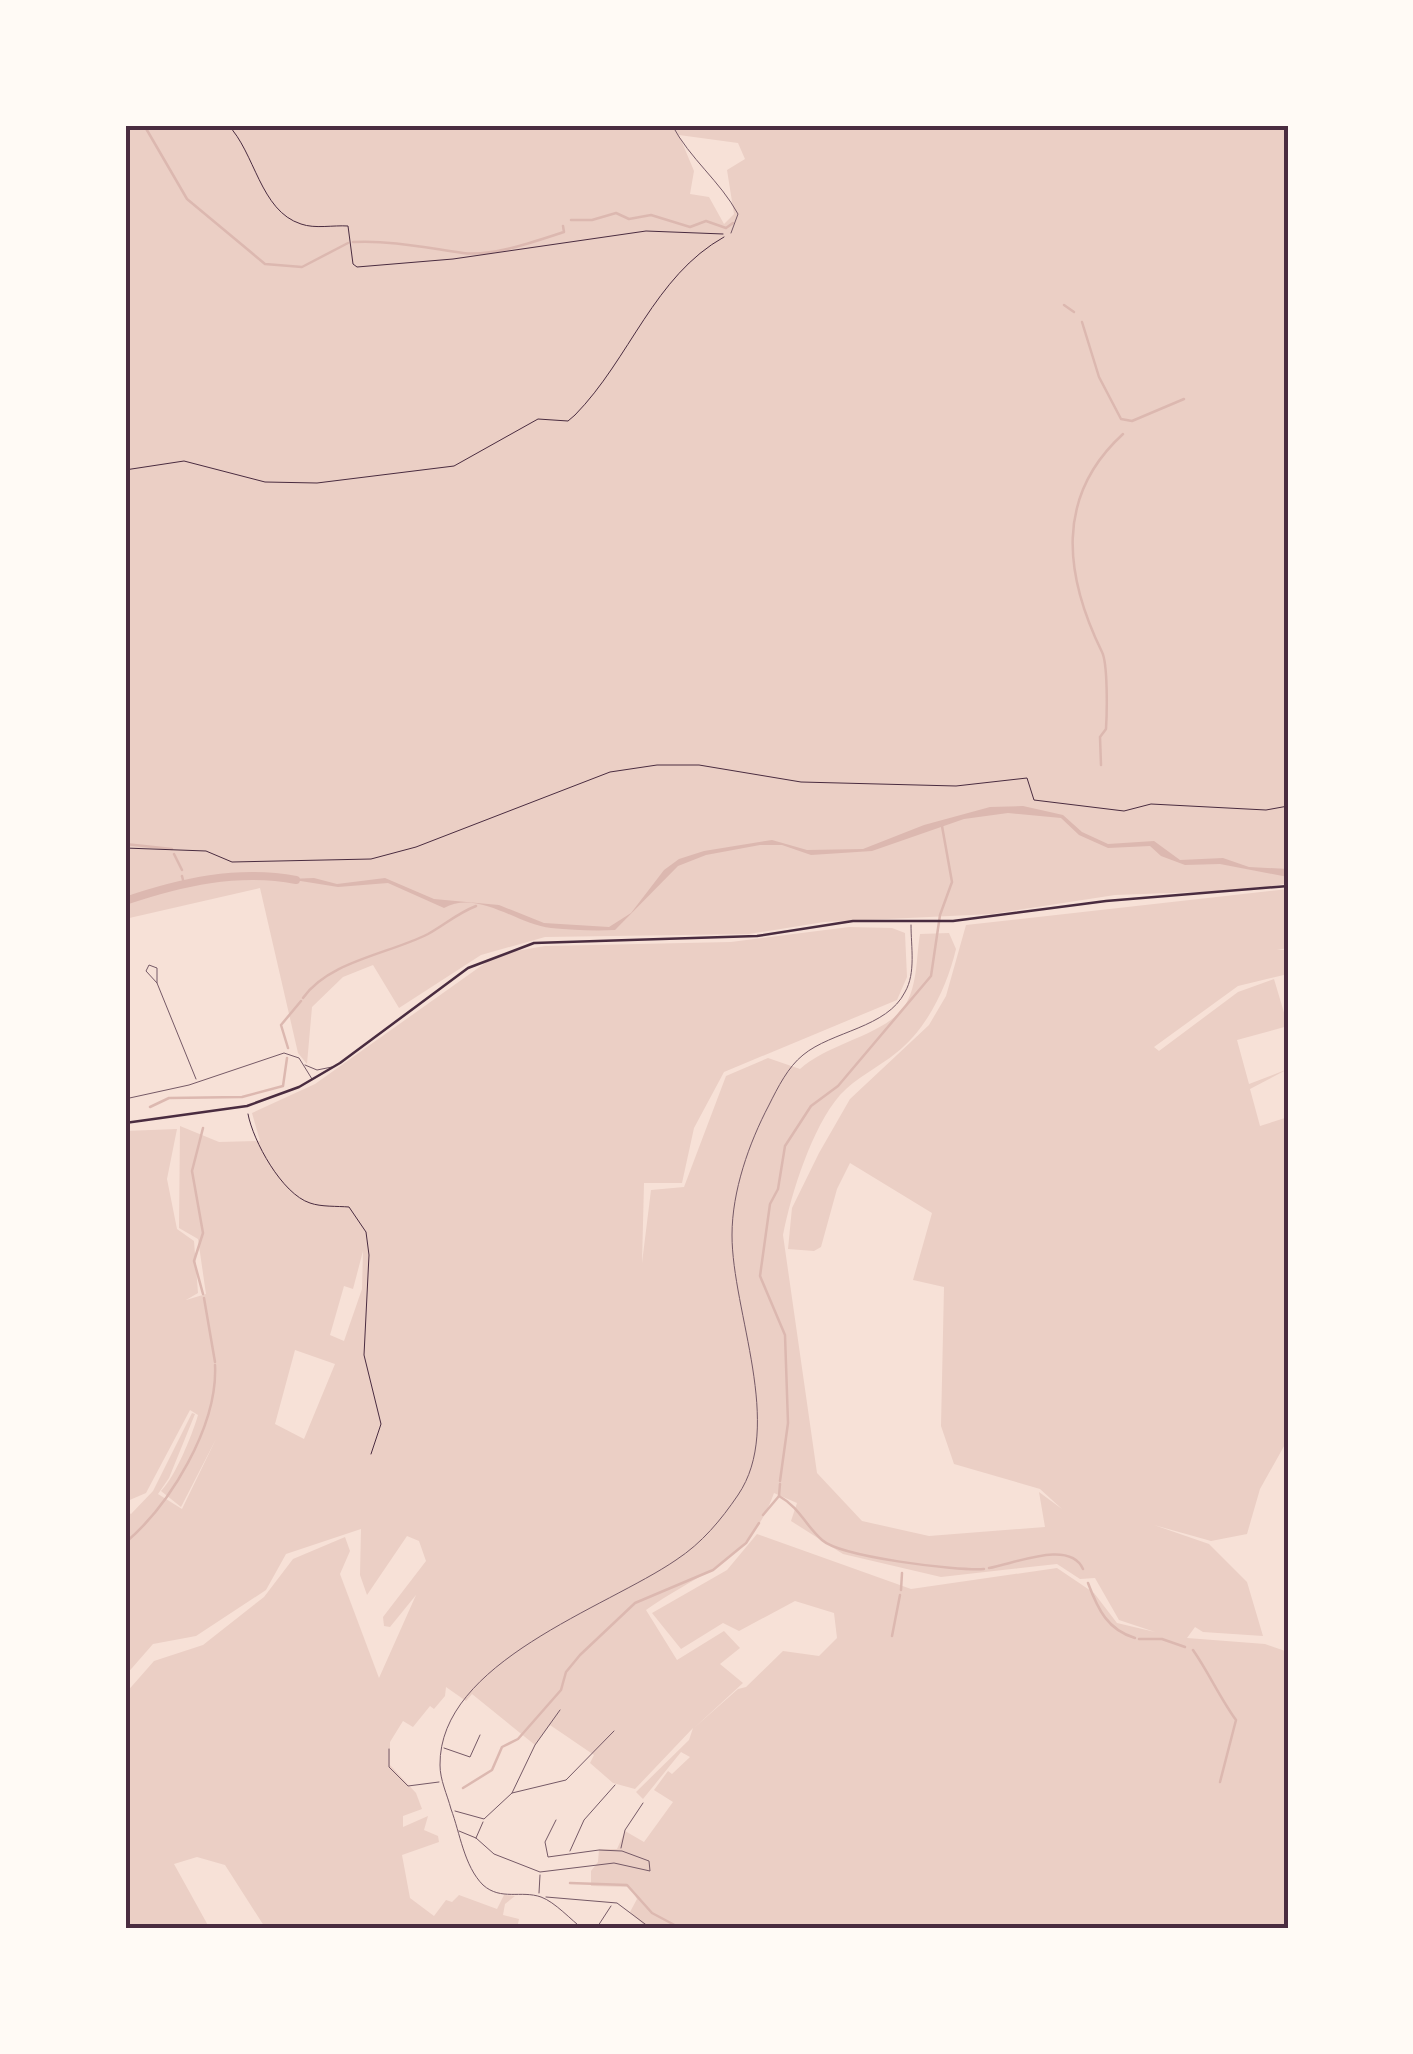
<svg xmlns="http://www.w3.org/2000/svg" width="1413" height="2054" viewBox="0 0 1413 2054" font-family="'Public Sans',sans-serif">
  <rect width="100%" height="100%" fill="#f7e1d7"/>
  <g fill="#ebcfc5" fill-rule="evenodd">
    <path d="M125,125h1163v758l-34,7 -139,5 -123,19 -168,8 -75,12 -204,3 -64,18 -82,53 -26,-43 -30,12 -31,30 -5,57 -9,-11 -38,-165 -135,31zM679,135l59,8 7,16 -18,11 7,44 -10,10 -15,-27 -19,-3 4,-23z"/>
    <path d="M1288,889v59l-11,2h11v24l-50,12 -84,61 5,4 79,-59 36,-13 14,47 -51,14 12,44 39,-15 -38,20 10,37 28,-9v322l-28,50 -13,45 -36,7 -57,-16 55,19 38,38 16,54 -60,-4 -8,-5 -8,11 78,6 23,8v277h-640l-18,-17 7,-13 -7,-12 -39,-1v-15l7,-9 1,-13h18l8,-18 19,11 29,-40 -19,-12 14,-19 4,3 18,-17 -9,-5 -38,47 -7,-7 53,-52 4,-12 -58,61 -22,-6 -23,-20 4,-8 -44,-30 -15,20 -63,-51 -6,7 -20,-14 -1,9 -11,13 -4,-3 -17,21 -10,-6 -13,21v23l26,28 6,16 -19,7v11l25,-11 -4,14 14,6 1,6 -37,13 8,43 24,18 12,-16 6,2 7,-7 38,14 7,-14 11,1 -10,8 -2,11 16,4 -2,10h-251l-41,-64 -28,-8 -23,7 36,65h-85v-235l29,-33 49,-16 61,-48 29,-38 52,-22 5,14 -10,23 39,104 37,-83 -26,32 -6,-1 -1,-9 43,-56 -7,-20 -12,-5 -40,59 -7,-20 1,-46 -75,25 -20,36 -70,46 -43,8 -28,32v-166l6,4 22,-23 39,-78 3,1 -26,64 -11,16 24,15 34,-70 -35,68 -20,-16c14,-14 31,-55 37,-76l-8,-5 -44,83 -21,9v-371l52,-2 -10,50 10,50 17,12 4,52 -12,7 20,-6 -8,-55 -19,-11 1,-102 39,16 41,-1 -8,-28 63,-29 173,-123 28,-10 29,-5 186,-4 118,-15 43,1 13,5 2,44 -10,23 -173,72 -30,56 -12,55h-38l-2,80 9,-73 33,-3 42,-111 42,-18 32,11c28,-26 89,-35 106,-65 12,-22 10,-46 14,-70l29,-1 7,16c-9,38 -29,80 -60,104 -17,14 -41,25 -56,42 -28,32 -49,99 -57,140l34,238 45,48 67,15 116,-9 -6,-35 23,17 -22,-20 -86,-25 -13,-38 3,-139 -31,-7 19,-67 -82,-50 -13,26 -16,58 -7,4 -26,-2 4,-41 27,-55 31,-54 79,-74 17,-29 20,-71zM363,1251l-1,38 -18,52 -14,-6 14,-49 9,3zM295,1350l40,14 -31,75 -29,-15zM774,1493l23,10 -6,18 52,33 98,23 116,-13 23,15 15,-1 24,42 36,12 -38,-9 -23,-30 -37,-25 -146,21 -154,-55 -30,36 -75,43 29,36 42,-26 16,8 56,-30 39,12 3,25 -18,18 -36,-5 -37,36 -8,2 -44,39 49,-45 -23,-19 20,-16 -16,-17 -47,29 -31,-50c55,-39 103,-48 128,-117z"/>
  </g>
  <path fill="#dcb8b0" d="M1023,806l40,9 19,17 26,12 46,-3 26,19 43,-2 26,9 39,2v8l-68,-13 -35,1 -24,-9 -11,-10 -42,2 -29,-13 -18,-17 -53,-5 -44,6 -92,32 -61,4 -29,-10h-22l-54,10 -28,11 -63,64c-21,1 -43,0 -64,-2 -33,-3 -73,-39 -107,-20l-56,-25 -50,4 -50,-8 26,-1 23,6 48,-6 49,21 65,6 45,18 65,4 22,-14 33,-43 15,-11 25,-8 68,-11 35,10 56,-1 61,-24 66,-18z"/>
  <g fill="none" stroke-linecap="round" stroke-linejoin="round">
    <g stroke="#dcb8b0" stroke-width="2.5">
      <path d="M144,125l43,74 78,65 37,3 46,-24"/>
      <path d="M571,220h21l24,-7 13,6 22,-4 39,12 16,-6 20,7 7,-5"/>
      <path d="M353,242c38,-2 74,6 110,11 29,4 73,-12 101,-21l-1,-6"/>
      <path d="M1064,305l10,7"/>
      <path d="M1082,322l17,55 22,42 11,2 52,-22"/>
      <path d="M1101,765l-1,-28 6,-8c1,-16 2,-65 -4,-77 -37,-76 -48,-155 21,-218"/>
      <path d="M125,844l47,5"/>
      <path d="M174,854l8,16"/>
      <path d="M182,876l2,8"/>
      <path d="M303,998c26,-37 86,-44 125,-64 16,-9 30,-21 48,-28"/>
      <path d="M288,1048l-7,-23 20,-24"/>
      <path d="M150,1107l19,-9 73,-1 41,-11 4,-28"/>
      <path d="M203,1128l-11,43 11,62 -9,28 9,33"/>
      <path d="M204,1298l11,64"/>
      <path d="M780,1481l8,-58 -3,-88 -25,-59 10,-72 8,-15 7,-43 26,-40 27,-20 93,-110 9,-61 12,-33 -10,-56"/>
      <path d="M779,1496c20,11 27,30 43,44 19,17 134,31 162,29"/>
      <path d="M763,1515l16,-19 1,-12"/>
      <path d="M125,1543c45,-38 93,-117 90,-178"/>
      <path d="M989,1568c25,-4 81,-29 94,1"/>
      <path d="M1088,1583c10,27 20,47 47,55"/>
      <path d="M901,1590l1,-17"/>
      <path d="M892,1636l8,-41"/>
      <path d="M1139,1639h23l23,8"/>
      <path d="M1193,1650c16,23 27,48 43,70l-16,62"/>
      <path d="M463,1788l29,-18 10,-23 16,-8 43,-49 5,-18 14,-17 55,-52 78,-33 33,-27 13,-20"/>
      <path d="M570,1883l57,2 25,28 30,16"/>
    </g>
    <path stroke="#dcb8b0" stroke-width="8" d="M125,901c56,-19 113,-32 171,-21"/>
    <g stroke="#4a2c40" stroke-width="1">
      <path d="M228,125c27,27 32,86 73,99 14,5 32,1 47,2l5,38 4,3 96,-8 193,-28 77,3"/>
      <path d="M125,470l59,-9 81,21 52,1 137,-17 84,-47 30,2 7,-6c55,-56 79,-139 149,-178"/>
      <path d="M125,848l81,3 26,11 139,-3 45,-12 194,-75 47,-7h42l102,17 155,4 71,-8 7,22 90,11 27,-7 115,6 22,-4"/>
      <path d="M248,1114c5,27 34,80 62,89 11,4 27,3 39,4l17,25 3,23 -5,100 17,69 -10,30"/>
    </g>
    <g stroke="#755966" stroke-width="1">
      <path d="M672,125c18,34 48,56 66,89l-7,19"/>
      <path d="M157,983l-11,-12 3,-6 8,3v15l39,96"/>
      <path d="M305,1065l12,5 15,-3"/>
      <path d="M125,1099l64,-14 95,-32 15,5 13,21"/>
      <path d="M444,1748l26,9 10,-22"/>
      <path d="M389,1749v18l19,19 31,-4"/>
      <path d="M512,1793l23,-48 25,-35"/>
      <path d="M455,1811l29,8 28,-26 54,-13 48,-49"/>
      <path d="M459,1831l17,7 18,16 46,18 74,-9 36,8 -1,-10 -27,-10 -23,-1 -51,7 -3,-15 11,-22"/>
      <path d="M476,1838l7,-16"/>
      <path d="M621,1848l4,-18 18,-27"/>
      <path d="M570,1851l14,-31 31,-35"/>
      <path d="M539,1893l1,-18"/>
      <path d="M546,1897l71,6 32,24"/>
      <path d="M583,1929c-12,-9 -28,-27 -42,-32 -20,-7 -40,4 -58,-12 -19,-19 -23,-52 -32,-76 -4,-15 -11,-29 -11,-44 -1,-103 166,-157 236,-205 26,-17 45,-40 62,-65 47,-69 -6,-183 -6,-260 0,-44 17,-92 37,-130 9,-18 19,-38 34,-50 29,-24 84,-27 102,-63 11,-19 6,-45 6,-67"/>
      <path d="M596,1929l15,-23"/>
    </g>
    <path stroke="#4a2c40" stroke-width="2.5" d="M125,1123l122,-17 52,-19 41,-24 128,-95 66,-25 223,-7 96,-15h100l153,-20 182,-15"/>
  </g>
  <rect width="1413" height="2054" fill="none" stroke="#fffaf5" stroke-width="255"/>
  <rect x="128" y="128" width="1158" height="1798" fill="none" stroke="#4a2c40" stroke-width="4"/>
</svg>
